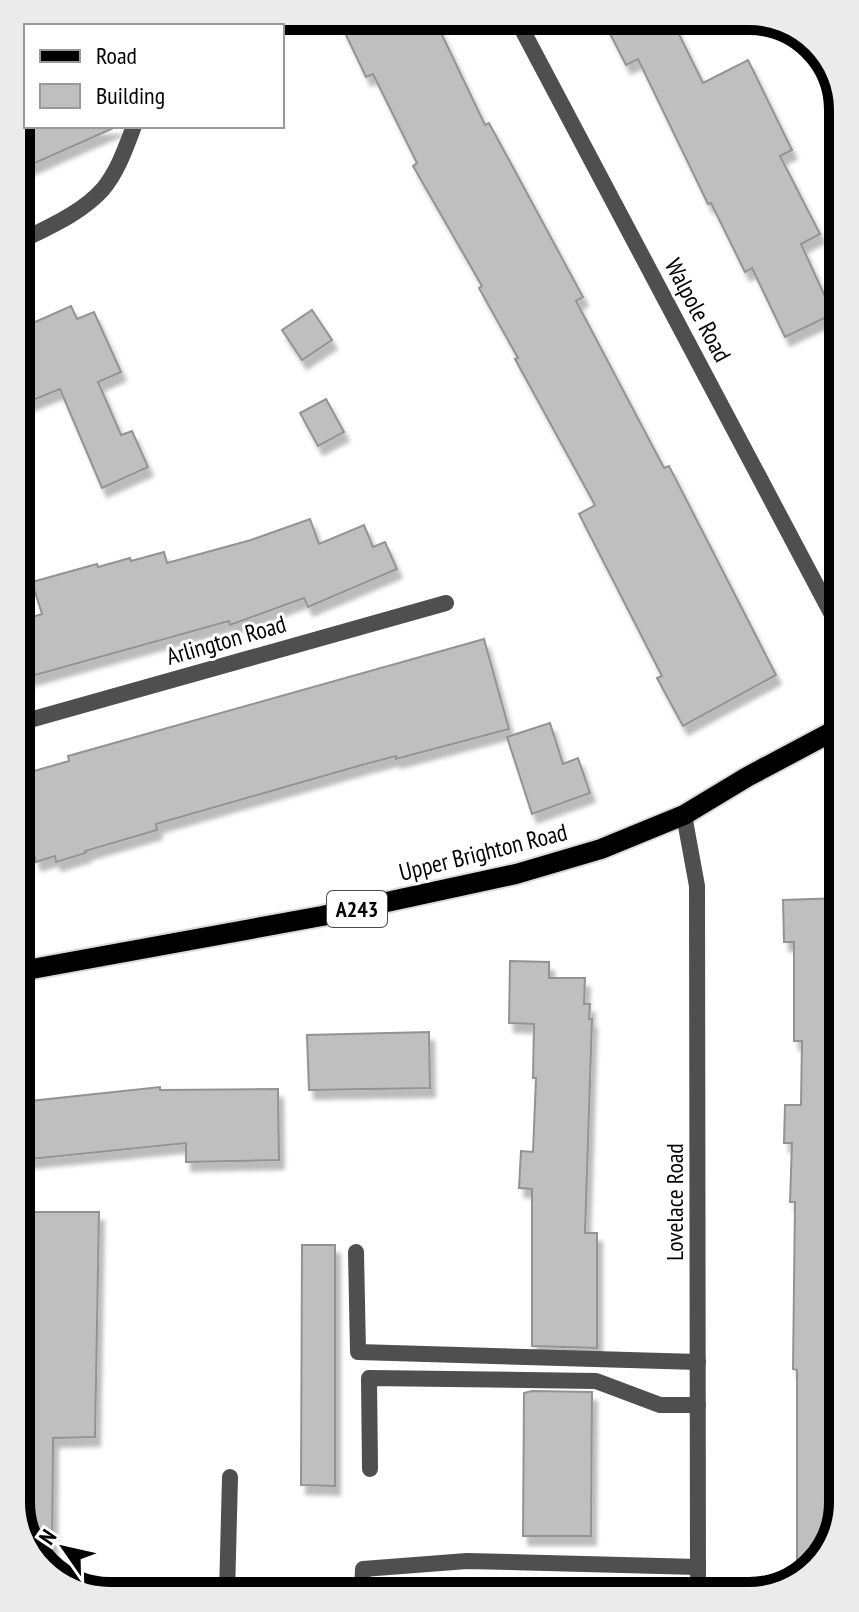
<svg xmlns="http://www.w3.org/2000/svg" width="859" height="1612" viewBox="0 0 859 1612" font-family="'PT Sans Narrow',sans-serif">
  <defs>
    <filter id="shadow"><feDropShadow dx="5" dy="9" stdDeviation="2" flood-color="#0004"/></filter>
  </defs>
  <rect width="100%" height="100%" fill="#fff"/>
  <g fill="#bfbfbf" stroke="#939393" stroke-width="2" filter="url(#shadow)">
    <path d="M337,16h96l52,109 4,-2 94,174 -7,4 88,167 5,-2 107,209 -93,51 -26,-48 5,-2 -83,-162 16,-9 -80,-146 3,-1 -39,-70 3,-2 -69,-120 4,-3 -44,-89 -7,3z"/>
    <path d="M601,16h69l33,67 45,-23 44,90 -12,6 40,78 -19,10 32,70 -48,23 -33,-69 -7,4 -34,-69 -3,1 -70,-145 -12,6z"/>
    <path d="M16,126h102l-101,45z"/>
    <path d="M71,306l6,13 17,-7 27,60 -23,10 23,53 11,-4 16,36 -46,21 -42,-99 -42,17 -1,-76z"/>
    <path d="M312,310l20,30 -30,20 -20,-30z"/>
    <path d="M326,399l18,33 -26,14 -18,-33z"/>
    <path d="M310,519l9,25 45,-19 9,22 12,-5 12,27 -89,38 -4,-9 -74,27 -1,-4 -201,56 -9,-30v-26l23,-7 -10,-32 65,-18 1,3 32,-9 1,3 33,-9 3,11 84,-23z"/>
    <path d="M484,639l25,90 -113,30v-3l-34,9 -206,59 1,6 -72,21 1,2 -30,9 -1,-6 -19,6 -16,-59v-28l49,-14 -1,-5z"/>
    <path d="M550,723l13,41 15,-6 12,35 -58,21 -25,-77z"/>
    <path d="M840,898l3,610 -16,47 -30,24v-209l-4,-1 2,-167h-5l2,-59h-8l1,-38h16l1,-64h-8v-99h-10l-1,-42z"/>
    <path d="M510,961l39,1v16h36l-1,26h6l-1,15h3l-7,214h12v115l-65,-2v-157l-13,-1 2,-37 12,1 3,-74h-3l1,-54 -25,-1z"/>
    <path d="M429,1032l1,56 -121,2 -2,-55z"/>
    <path d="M160,1087v3l118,-1 1,71 -93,2v-19l-165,17v-58z"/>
    <path d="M22,1212h77l-4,225 -42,1 -1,137 -29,-37z"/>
    <path d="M302,1245h33v241l-34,-1z"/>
    <path d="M532,1391l60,1 -1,144h-68l1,-143z"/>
  </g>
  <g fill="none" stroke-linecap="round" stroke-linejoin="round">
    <g stroke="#dbdbdb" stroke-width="24">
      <path id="primary" d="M21,971l301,-55 194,-42 85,-25 83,-34 63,-38 92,-49"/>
    </g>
    <g stroke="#4f4f4f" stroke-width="16">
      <path d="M356,1252l2,100 340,10"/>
      <path d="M370,1469l-1,-91 227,3 64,24h38"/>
      <path d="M362,1593l1,-24 104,-8 231,6"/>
      <path d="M227,1594l3,-117"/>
    </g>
    <g stroke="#4f4f4f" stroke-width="16">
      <path d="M515,16l323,610"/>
      <path d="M152,26v-10"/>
      <path d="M17,243c29,-15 64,-29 86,-54 15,-18 23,-42 31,-63"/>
      <path d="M19,723l427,-120"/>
      <path d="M684,815l13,71 1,704"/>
    </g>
    <use href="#primary" stroke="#000" stroke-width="20"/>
  </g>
  <g text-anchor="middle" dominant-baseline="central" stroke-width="6" stroke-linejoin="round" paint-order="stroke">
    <rect fill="#fff" stroke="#4c4c4c" stroke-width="2" x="327" y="891" width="60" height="36" rx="6"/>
    <g font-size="22" font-weight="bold" fill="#000">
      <text x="357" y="909">A243</text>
    </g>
    <g font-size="24" fill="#000" stroke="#fff">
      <text transform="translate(698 310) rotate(62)">Walpole Road</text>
      <text transform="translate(226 640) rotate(-16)">Arlington Road</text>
      <text transform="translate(483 852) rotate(-14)">Upper Brighton Road</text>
      <text transform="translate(674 1202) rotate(-90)">Lovelace Road</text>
    </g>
  </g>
  <path d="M0 0H859V1612H0ZM110 30H749A80 80 0 0 1 829 110V1502A80 80 0 0 1 749 1582H110A80 80 0 0 1 30 1502V110A80 80 0 0 1 110 30Z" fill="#ebebeb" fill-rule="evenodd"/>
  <path fill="none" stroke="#000" stroke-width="10" d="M110 30H749A80 80 0 0 1 829 110V1502A80 80 0 0 1 749 1582H110A80 80 0 0 1 30 1502V110A80 80 0 0 1 110 30Z"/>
  <rect x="24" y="24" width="260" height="104" fill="#ffffff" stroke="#999999" stroke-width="2"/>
  <rect x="40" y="50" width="40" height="12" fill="#000000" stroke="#999999" stroke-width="2"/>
  <text x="96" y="64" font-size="24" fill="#000000">Road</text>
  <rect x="40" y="84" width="40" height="24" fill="#bfbfbf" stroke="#999999" stroke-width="2"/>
  <text x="96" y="104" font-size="24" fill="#000000">Building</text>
  <g transform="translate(64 1548) rotate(304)" stroke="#ffffff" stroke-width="6" paint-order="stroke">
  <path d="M0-6L14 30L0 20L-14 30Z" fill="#000000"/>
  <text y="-12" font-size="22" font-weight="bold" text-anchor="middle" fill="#000000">N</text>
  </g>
</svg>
